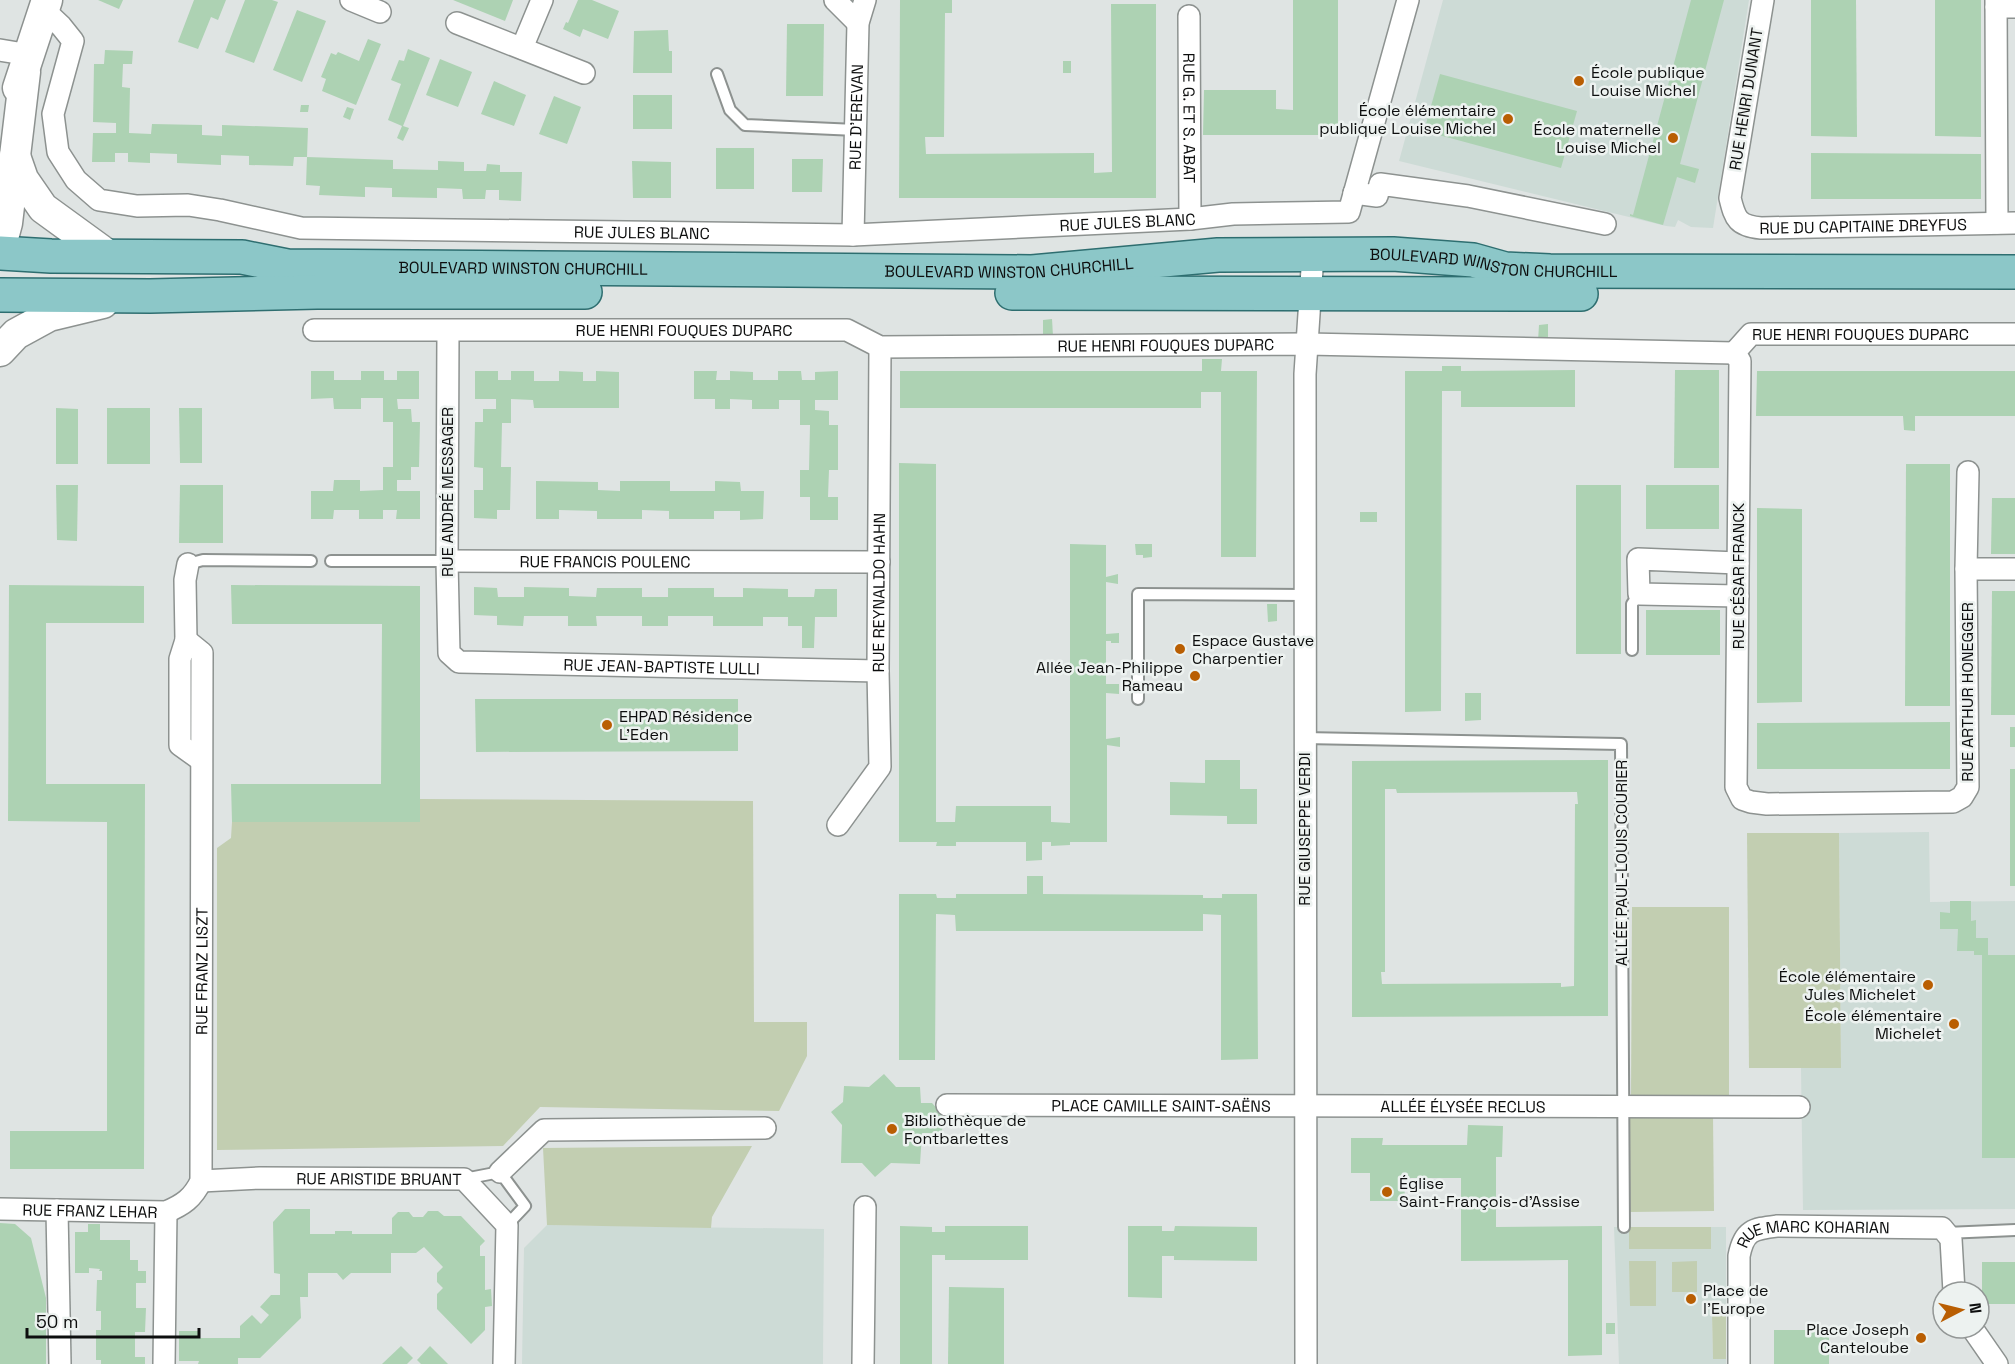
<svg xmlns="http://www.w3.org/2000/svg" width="2015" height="1364" viewBox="0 0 2015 1364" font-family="'Space Grotesk',sans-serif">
  <rect width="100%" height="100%" fill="#dfe4e3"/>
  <g fill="#cddbd6">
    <path d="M1443,0h306l-36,228 -22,-1 -13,-7 -3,7 -9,-1 -267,-65z"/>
    <path d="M1929,832l1,70 85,-1v308l-212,1 -2,-142 40,-1 -2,-234z"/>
    <path d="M547,1225l277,4 -1,135h-301l2,-116z"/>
    <path d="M1614,1227h15v22h82v-22h15v88l-14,1 1,42 13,1v5h-107z"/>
  </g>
  <g fill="#c2ceb1">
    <path d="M420,799l333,2 1,221h53v34l-28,55 -239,-4 -37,39 -286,4v-302l14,-10 1,-16h187z"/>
    <path d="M1747,833h92l2,235h-92z"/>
    <path d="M1632,907h97v189h-98z"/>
    <path d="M1713,1115l1,96 -84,1v-96z"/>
    <path d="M752,1146l-40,71 -1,11 -164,-3 -4,-77z"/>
    <rect x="1629" y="1227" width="82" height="22"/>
    <path d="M1629,1261h27v45h-26z"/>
    <path d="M1697,1261v31h-25v-30z"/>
    <path d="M1712,1315h14v44h-13z"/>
  </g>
  <g fill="#add2b3" fill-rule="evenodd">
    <path d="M98,0h25l-4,9z"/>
    <path d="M194,0h32l-8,20 -7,-3 -13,32 -20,-7z"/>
    <path d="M245,0h27l6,2 -24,61 -29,-11z"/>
    <path d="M453,0h60l-8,21z"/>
    <path d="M578,0h14l27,11 -11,28 -25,-10 -3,8 -17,-8 3,-7 2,1z"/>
    <path d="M900,0h52v13h-7l-1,124h-19l1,17 168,-1v20l18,-1 -1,-168h45v194h-257z"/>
    <path d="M1293,0h45v135h-135l1,-45h72v19l17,1z"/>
    <path d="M1691,0h33l-44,164 19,5 -4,14 -18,-6 -14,48 -33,-9v-2l3,1z"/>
    <path d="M1811,0h45l1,137 -46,-1z"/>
    <path d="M1935,0h46v137l-46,-1z"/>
    <path d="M297,10l29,11 -24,61 -29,-12z"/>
    <path d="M787,24h37l-1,72h-37z"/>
    <path d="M668,30l1,21h3v22h-39l1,-42z"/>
    <path d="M368,39l13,5 -25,61 -34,-14 4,-12 -5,-2 10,-24 5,2 2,-3 21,9z"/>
    <path d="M408,49l22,9 -27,68 6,2 -6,13 -6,-3 5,-12 -14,-6 13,-36 -10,-4 8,-20 5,1z"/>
    <path d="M105,50l28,1 -1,13h-9l-1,23 8,1 -1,45 22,1 1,-10 50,1v10l20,1v-11l86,3 -1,29h-13l-1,9 -44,-1v-9l-28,-1v10l-44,-2v-9l-27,-1v10l-22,-1v-9h-13v9h-23l1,-29h23v-10l-23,-1 1,-58h10z"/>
    <path d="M440,59l32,13 -14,35 -32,-12z"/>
    <rect x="1063" y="61" width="8" height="12"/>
    <path d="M1440,74l137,37 -16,57 -137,-37z"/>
    <path d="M494,81l32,14 -12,31 -33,-12z"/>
    <rect x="633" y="95" width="39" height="34"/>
    <path d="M554,96l27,11 -14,37 -28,-10z"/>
    <path d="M301,105h8l-1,7h-8z"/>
    <path d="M347,107l7,2 -4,11 -7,-3z"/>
    <rect x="716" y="148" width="38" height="41"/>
    <path d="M1811,153l170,1v45h-170z"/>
    <path d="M307,157l86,3v9l45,1v-9l26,1v9h22l1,-7 13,1v7h22l-1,29 -22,-1v-10h-13l-1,9h-22l-1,-10 -25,-1v10l-45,-1v-9l-27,-1v10l-46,-2 1,-9 -14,-1z"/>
    <path d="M792,159h31l-1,33h-30z"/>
    <path d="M632,161l39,1v36h-38z"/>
    <path d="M1052,319l1,17h-10v-16z"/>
    <path d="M1548,324v17h-10l1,-16z"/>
    <path d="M1202,359h20l-1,12h36l-1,186h-35v-165h-20v16h-301v-37h302z"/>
    <path d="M1442,366h19v5l114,-1v37h-114v-16h-19l-1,320 -36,1v-341h37z"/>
    <path d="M1675,370h44v98h-45z"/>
    <path d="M311,371h23v9h27v-9h23v9h13v-9h22v28h-22l1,10h13l1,13h8l-1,45h-8v13h-14v11h23v28h-24l1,-9h-14v9h-24v-9h-25l-1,9h-22v-28h22l1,-11h26v11l23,-1v-23h10v-45h-10v-24h-22v11h-27l-1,-11 -22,1z"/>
    <path d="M475,371h23v9h13v-9h23v10h25v-10l24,1v9h13v-10l23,1v36h-85l-1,-8 -22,-1v24h-9l-1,44h10l-1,43h-13v9l-23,-1v-28h9v-22l-9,-1 1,-45h8v-13h13v-10h-21z"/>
    <path d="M694,371h23l-1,9h14v-9l23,1v8h25v-9h23l1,9h13v-8l23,-1v29h-23v10l14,1v14h9v45h-9l-1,27h10v23h-28v-23h-10v-27h9l1,-45h-10v-25h-21v9h-27v-9l-22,-1v10h-15v-10h-21z"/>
    <path d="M1757,371h258v45h-100v15l-11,-1 -1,-14h-147z"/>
    <path d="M56,408l22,1v55h-22z"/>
    <rect x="107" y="408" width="43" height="56"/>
    <path d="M179,408h23v55h-22z"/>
    <path d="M899,463l37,1v358h19l1,-16h95v16l19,1v-279l36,1v32l12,-3v10l-12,-2v52l13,-1v10h-8v-2h-5v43h13v10l-13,-1v46l14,-2v10l-13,-2v97h-37v3l-19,1v-4h-9v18l-16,1v-19h-70v4h-20l1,-4h-38z"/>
    <path d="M1906,464h44v242h-45z"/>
    <path d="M536,481l62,1v8l22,1v-10h50v10h45v-10l25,1 1,9h23l-1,28 -23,1v-9h-26v8h-45v-8l-27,-1v9h-45v-8l-38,-1v9h-23z"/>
    <path d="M56,485h22l-1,56 -20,-1z"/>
    <path d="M180,485h43v58h-44z"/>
    <rect x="1576" y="485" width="45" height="169"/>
    <rect x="1646" y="485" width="73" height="44"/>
    <path d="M1992,498h23v56h-24z"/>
    <path d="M1757,508l45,1v193l-45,1z"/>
    <rect x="1360" y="512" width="17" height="10"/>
    <path d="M1135,544h17v13l-9,1v-3h-7z"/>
    <path d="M9,585l135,1v37h-98v161h99l-1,385h-134v-38h97v-309l-99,-1z"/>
    <path d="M231,585l189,1v236h-188l-1,-38h150l1,-160h-150z"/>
    <path d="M474,587l23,1 1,9h26v-10l45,1v8l27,1 1,-9h45v9h26v-9h46v9h29v-9l45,1v8h26l1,-8h22v28h-22l-1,31h-12v-22h-14v-9h-25v9h-50v-10h-45v10h-26v-10h-46l1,10h-29v-10h-44l-1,10 -26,-1v-9l-23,-1z"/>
    <path d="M1992,591h23v124h-24z"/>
    <path d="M1267,604h10v17l-9,1z"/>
    <rect x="1646" y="610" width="74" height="45"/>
    <path d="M1465,693h16v27l-16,1z"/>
    <path d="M475,699h263v52l-262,1z"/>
    <path d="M1950,722v47h-193v-46z"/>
    <rect x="2010" y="727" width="5" height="20"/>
    <path d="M1205,760h35v29h17v35h-30v-8l-57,-1v-33l35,1z"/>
    <path d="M1608,760v256l-256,1v-256zM1385,789h11l1,4 180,-1 1,12h-3l-1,182 -13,1v-4l-179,1 -1,-12h4z"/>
    <rect x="2010" y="769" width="5" height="117"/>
    <path d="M1027,876h16v18l160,1v3h19v-4h35l1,165 -37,1v-145l-18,-1v17h-247l-1,-16 -19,-1 -1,146h-36v-166h37l1,4h19v-4h71z"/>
    <path d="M1950,901h21v20l5,-1v18h12v17h27v203h-33v-203h-8v-4h-17l1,-22h-18v-17l10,1z"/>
    <path d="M884,1074l12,13h24l1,16h11l11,12 -1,18h-20l-2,31 -29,-1 -16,14 -13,-14h-21l1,-38 -11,-13 12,-10 1,-16 25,1z"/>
    <path d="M1468,1125l35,1 -1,31h-6v70l106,-1v129l-34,1v-96l-107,1v-83h-57l1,23h-35v-28h-19v-35h32l-1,7h85z"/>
    <path d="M285,1209h25v25h25v-3h17v3h40v-16l6,-6h11l4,5h10l5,-6h10l6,5h17l24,25 -5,5v10h5v34l6,-1 1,17 -7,1v23l-14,14 -34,-35v-15l6,-6 -6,-6v-9l6,-6 -19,-20 -8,6h-25v20h-40l-8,7 -6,-7h-29v24h-8l1,21 -41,40h-22v6h-40l1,-3h-20v-30h20v7h41v-12l12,-11 9,9 8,-9 -9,-8 11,-12h9v-21l-6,-1 -1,-51z"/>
    <path d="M0,1223l15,1 16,14 15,60v66h-46z"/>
    <path d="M88,1224h12v16h30v20h8v11h8v12h-10v25h10l-1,24h-10v25h10v7h-44v-4h-5v-30h5v-19h-5l1,-31h5v-9h-3l1,-2 -11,-1v5h-14v-41h13z"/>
    <path d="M900,1226l32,1v5h13v-6h83v34h-83v-5h-13v109h-32z"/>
    <path d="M1128,1226h34v5h12l1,-5 82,1v34l-83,-1v-4h-12v42l-34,-1z"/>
    <rect x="1982" y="1262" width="33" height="42"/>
    <path d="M949,1287l55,1v76h-56z"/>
    <rect x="1606" y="1323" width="9" height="11"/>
    <rect x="1774" y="1330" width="55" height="34"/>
    <path d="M401,1346l12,12 -6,6h-25z"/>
    <path d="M430,1346l18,18h-27l-4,-4z"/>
  </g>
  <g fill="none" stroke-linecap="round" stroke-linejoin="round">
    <g stroke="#8d9290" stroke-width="14">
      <g id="lane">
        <path d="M717,74l13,36 15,15 111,5"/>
        <path d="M331,561h116"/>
        <path d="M188,564l15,-4 108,1"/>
        <path d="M1632,650v-46l7,-10"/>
        <path d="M1138,699v-105l166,1"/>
        <path d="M1304,738l317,6 3,483"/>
        <path d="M464,1179l36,-7 25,34 -18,19"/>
        <path d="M1946,1233l69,-3"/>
      </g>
    </g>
    <g stroke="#8d9290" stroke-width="24">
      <g id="street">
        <path d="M351,0l29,12"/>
        <path d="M835,0l23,23"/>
        <path id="s1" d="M1763,0l-33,198c5,21 8,28 31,30l254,-5"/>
        <path d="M1996,0l1,223"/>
        <path d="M1996,7h19"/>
        <path id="s2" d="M44,10l17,16 12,15 -20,73 5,38 18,28 23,20 38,6 51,-1 32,5 81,18 552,7 337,-16 43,-5 116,-2 59,-212"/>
        <path id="s3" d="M1189,16l1,203"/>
        <path d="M457,23l127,50"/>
        <path d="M522,48l20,-48"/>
        <path d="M0,50l30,5"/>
        <path d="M1354,193l23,3 3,-12 88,12 137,28"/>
        <path id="s4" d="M853,235l5,-212 7,-23"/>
        <path id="s5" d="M314,330h533l33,17 427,-3 427,9"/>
        <path id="s6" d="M448,331l-1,230 2,92 10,9 419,9"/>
        <path d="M1734,353l6,8 -4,426 6,12 9,3 16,2 186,-2 9,-5 6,-10 -2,-218 2,-97"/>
        <path id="s7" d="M1734,353l17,-19h264"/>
        <path id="s8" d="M447,561l432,1"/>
        <path d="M188,564l-3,16 1,60 -6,19v86l21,15"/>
        <path d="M1966,569h49"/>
        <path d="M1738,596l-99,-2 -1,-35 100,4"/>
        <path id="s9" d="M838,825l42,-58 -2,-96 2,-324"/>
        <path id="s10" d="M947,1105l852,2"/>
        <path d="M500,1172l44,-42 221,-2"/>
        <path id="s11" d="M201,1181l59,-3 204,1 43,46 -3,139"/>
        <path id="s12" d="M0,1209l166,3c17,-7 27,-14 35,-31l1,-528 -16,-13"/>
        <path d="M57,1210l3,154"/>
        <path d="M1972,1328l25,36"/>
        <path d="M164,1364l2,-152"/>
        <path d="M863,1364l2,-157"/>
        <path d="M1306,1364l-1,-990 8,-120"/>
        <path id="s13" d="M1739,1364v-108c5,-26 14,-27 38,-30l165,2 9,11 3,53"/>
      </g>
    </g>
    <g stroke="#8d9290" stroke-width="33">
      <g id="secondary">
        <path d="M18,88l29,-88"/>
        <path d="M15,156l8,23 20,29 66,48"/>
        <path d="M0,249l7,-26 18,-151"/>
        <path d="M0,351l16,-17 33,-18 54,-13"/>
      </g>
    </g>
    <g stroke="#2e6e70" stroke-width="36">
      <g id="primary">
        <path id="s14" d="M0,253l51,3 191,1 45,9 745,6 186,-17 175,-1 80,6 32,9 45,2 465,1"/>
        <path d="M1012,293l569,1"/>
        <path d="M0,295l150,1 167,-4h268"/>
      </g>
    </g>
    <use href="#lane" stroke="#fff" stroke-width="10"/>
    <use href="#street" stroke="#fff" stroke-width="21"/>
    <use href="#secondary" stroke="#fff" stroke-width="30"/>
    <use href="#primary" stroke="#8cc7c8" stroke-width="33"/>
  </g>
  <g fill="#b95e02" stroke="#edf2f0" stroke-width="2">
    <circle cx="1579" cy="81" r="6"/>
    <circle cx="1508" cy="119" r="6"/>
    <circle cx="1673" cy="138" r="6"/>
    <circle cx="1180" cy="649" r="6"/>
    <circle cx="1195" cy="676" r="6"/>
    <circle cx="607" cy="725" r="6"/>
    <circle cx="1928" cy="985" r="6"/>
    <circle cx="1954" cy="1024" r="6"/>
    <circle cx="892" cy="1129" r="6"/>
    <circle cx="1387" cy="1192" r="6"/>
    <circle cx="1691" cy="1299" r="6"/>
    <circle cx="1921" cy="1338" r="6"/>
  </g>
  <g text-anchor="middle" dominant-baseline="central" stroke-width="5" stroke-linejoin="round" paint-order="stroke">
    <g font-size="16" fill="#0d0e0e" stroke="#edf2f0" text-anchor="start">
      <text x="1591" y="72">École publique<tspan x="1591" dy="18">Louise Michel</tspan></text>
      <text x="1496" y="110" text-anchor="end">École élémentaire<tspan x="1496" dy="18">publique Louise Michel</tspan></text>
      <text x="1661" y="129" text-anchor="end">École maternelle<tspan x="1661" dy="18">Louise Michel</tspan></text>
      <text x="1192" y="640">Espace Gustave<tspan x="1192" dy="18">Charpentier</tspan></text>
      <text x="1183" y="667" text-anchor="end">Allée Jean-Philippe<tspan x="1183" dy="18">Rameau</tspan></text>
      <text x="619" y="716">EHPAD Résidence<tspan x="619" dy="18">L'Eden</tspan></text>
      <text x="1916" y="976" text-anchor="end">École élémentaire<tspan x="1916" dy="18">Jules Michelet</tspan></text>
      <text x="1942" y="1015" text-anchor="end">École élémentaire<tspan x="1942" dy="18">Michelet</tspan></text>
      <text x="904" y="1120">Bibliothèque de<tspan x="904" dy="18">Fontbarlettes</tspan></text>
      <text x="1399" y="1183">Église<tspan x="1399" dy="18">Saint-François-d'Assise</tspan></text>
      <text x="1703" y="1290">Place de<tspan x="1703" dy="18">l'Europe</tspan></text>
      <text x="1909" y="1329" text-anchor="end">Place Joseph<tspan x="1909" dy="18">Canteloube</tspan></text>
    </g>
    <g font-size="16" fill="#0d0e0e" stroke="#edf2f0">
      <text transform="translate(1746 99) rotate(-81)">RUE HENRI DUNANT</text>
      <text stroke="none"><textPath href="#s4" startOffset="118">RUE D'EREVAN</textPath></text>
      <text stroke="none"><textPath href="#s3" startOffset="102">RUE G. ET S. ABAT</textPath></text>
      <text stroke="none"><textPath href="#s2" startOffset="1252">RUE JULES BLANC</textPath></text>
      <text stroke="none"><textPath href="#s1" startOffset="351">RUE DU CAPITAINE DREYFUS</textPath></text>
      <text stroke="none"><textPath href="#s2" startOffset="766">RUE JULES BLANC</textPath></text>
      <text stroke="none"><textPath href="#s14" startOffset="1496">BOULEVARD WINSTON CHURCHILL</textPath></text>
      <text stroke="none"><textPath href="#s14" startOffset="1010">BOULEVARD WINSTON CHURCHILL</textPath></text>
      <text stroke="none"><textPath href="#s14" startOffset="524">BOULEVARD WINSTON CHURCHILL</textPath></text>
      <text stroke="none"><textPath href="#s5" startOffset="370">RUE HENRI FOUQUES DUPARC</textPath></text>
      <text stroke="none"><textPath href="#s7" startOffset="135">RUE HENRI FOUQUES DUPARC</textPath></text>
      <text stroke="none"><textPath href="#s5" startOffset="856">RUE HENRI FOUQUES DUPARC</textPath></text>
      <text transform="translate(447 492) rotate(-90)">RUE ANDRÉ MESSAGER</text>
      <text stroke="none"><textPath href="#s8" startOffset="158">RUE FRANCIS POULENC</textPath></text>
      <text transform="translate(1738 576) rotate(-90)">RUE CÉSAR FRANCK</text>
      <text stroke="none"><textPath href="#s9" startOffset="246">RUE REYNALDO HAHN</textPath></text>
      <text stroke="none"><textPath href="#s6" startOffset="538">RUE JEAN-BAPTISTE LULLI</textPath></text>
      <text transform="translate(1967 692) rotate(-90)">RUE ARTHUR HONEGGER</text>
      <text transform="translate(1304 829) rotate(-90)">RUE GIUSEPPE VERDI</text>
      <text transform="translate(1621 863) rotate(-90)">ALLÉE PAUL-LOUIS COURIER</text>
      <text stroke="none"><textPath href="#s12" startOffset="424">RUE FRANZ LISZT</textPath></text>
      <text stroke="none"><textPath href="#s10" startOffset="214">PLACE CAMILLE SAINT-SAËNS</textPath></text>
      <text stroke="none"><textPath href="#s10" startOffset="516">ALLÉE ÉLYSÉE RECLUS</textPath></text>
      <text stroke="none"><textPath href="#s11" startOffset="178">RUE ARISTIDE BRUANT</textPath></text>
      <text stroke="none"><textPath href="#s12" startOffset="90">RUE FRANZ LEHAR</textPath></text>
      <text stroke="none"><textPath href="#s13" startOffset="196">RUE MARC KOHARIAN</textPath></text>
    </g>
  </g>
  <g transform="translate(1961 1310) rotate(83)"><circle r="28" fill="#edf2f0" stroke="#939796" stroke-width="1.5"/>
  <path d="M0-4.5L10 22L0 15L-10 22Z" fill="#b95e02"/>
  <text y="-9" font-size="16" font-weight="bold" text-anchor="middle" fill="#0d0e0e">N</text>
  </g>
  <path d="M27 1328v9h172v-9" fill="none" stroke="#0d0e0e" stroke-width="3"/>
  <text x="36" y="1328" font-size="18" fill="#0d0e0e" stroke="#edf2f0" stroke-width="4.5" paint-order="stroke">50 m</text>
</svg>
